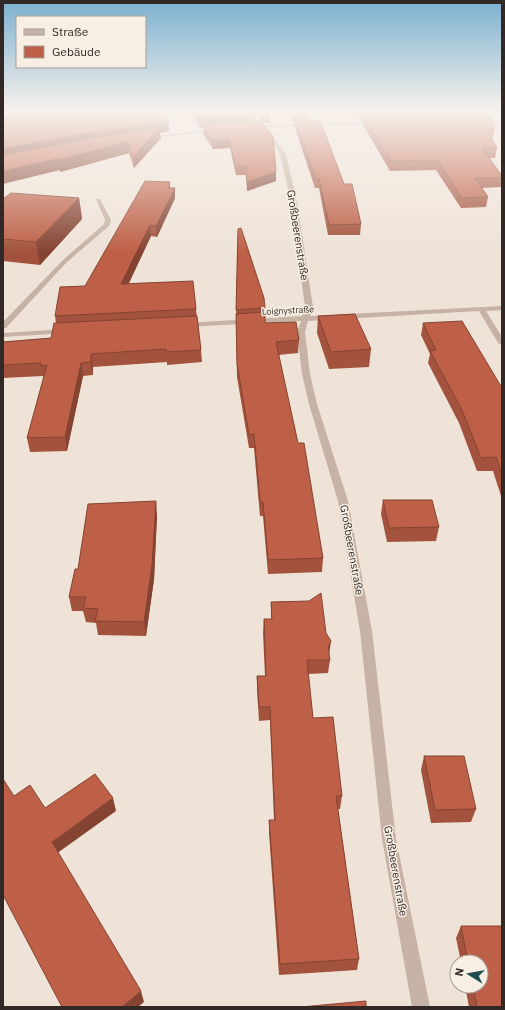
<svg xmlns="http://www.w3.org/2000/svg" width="505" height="1010" viewBox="0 0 505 1010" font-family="'IBM Plex Sans',sans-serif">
  <rect width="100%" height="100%" fill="#efe3d8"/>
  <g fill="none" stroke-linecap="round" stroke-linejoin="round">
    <g fill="#c6b3a5" fill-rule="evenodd">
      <path d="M246,111h4l14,14 112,-3 2,1 -2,1 -109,4 19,26 11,48 16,105 -3,9 192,-10v4l-16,1 16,26v8l-4,-2 -19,-32 -171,10 -3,11 5,42 7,30 31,97 24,130 24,208 34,168h-18l-30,-168 -22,-208 -22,-130 -29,-97 -7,-30 -5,-42 4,-11 -116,6 -4,-2 4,-2 117,-7 3,-9 -14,-105 -11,-48 -13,-20 -6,-6h-5v-2h2z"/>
      <path d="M478,122h24v2h-22z"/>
      <path d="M216,129l2,2 -69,7 -2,-1z"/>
      <path d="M96,199h4l11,21 -2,6 -42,36 -61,66h-3v-6l60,-62 41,-36 1,-4z"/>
      <path d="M65,329l4,2 -1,2 -65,4v-4z"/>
    </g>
  </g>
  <g fill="#a3533d">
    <path d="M189,111h36l1,1 29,10 21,59 -29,10 -1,-16h-10l-6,-27 -17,1 -10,-15v-6h-3z"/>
    <path d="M252,111h18v12h-6z"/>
    <path d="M289,111h18l1,2v6l36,65 17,40 -1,11h-32l-9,-47h-4l-20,-60v-6h-2z"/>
    <path d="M349,111h140l-1,6 7,11 -2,9h-2l6,11 -2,10h-6l13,18 -1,11 -19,1 6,9 -2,10 -25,1 -25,-38 -46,1 -27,-46v-5h-3l-3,-4h-8z"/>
    <path d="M168,119l1,11 -3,2 -6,1 1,5 -27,30 -5,-15 -69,19v-2z"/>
    <path d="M170,182v6l5,10 -18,39 -6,-1 -23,48 68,25 5,41 1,12 -35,3v-3l-74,5v8l-10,1 -16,75 -37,1 -3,-14 17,-59 -1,-3 -40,2v-36l48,-4 5,-15 -1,-7 30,-30z"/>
    <path d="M79,198l3,21 -42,46 -37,-4v-62z"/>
    <path d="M238,229l26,69 1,25 34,17 -1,13 -20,2 45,203 -1,14 -54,2 -5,-58h-3l-6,-68h-5l-12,-71 -1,-63z"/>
    <path d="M318,316l53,33 -2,18 -40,2 -12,-36z"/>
    <path d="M423,323l79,65v111l-9,-28h-16l-18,-48 -31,-60 2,-9 -9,-19z"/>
    <path d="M383,500l56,27 -3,14 -49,1 -6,-28z"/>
    <path d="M157,515l-3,64 -8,57 -48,-1 -2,-12 -10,-1 -3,-11h-11l-3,-14 9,-28z"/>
    <path d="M271,602l58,53 1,5 -2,13 -20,1 5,44 29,78 -2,13h-2l21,150 -2,11 -78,5 -10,-142v-13h5l-4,-100 -11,1 -2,-31v-14h8l-2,-43 1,-14h7z"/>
    <path d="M424,756l52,53 -5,13 -40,1 -10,-53z"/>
    <path d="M461,926h41v81h-33l-4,-21h16v-24h-20l-5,-24z"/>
  </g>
  <g fill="#854332">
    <path d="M255,115v9l-52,1v3h-3l-1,-9z"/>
    <path d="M168,119l1,11 -3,2 -6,1 1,5 -27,30 -1,-11 21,-23 -151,27v-12l61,-12z"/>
    <path d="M230,139v9l-17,1 -1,-9z"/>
    <path d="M128,142l1,11 -69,19v-2l-57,14v-13z"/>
    <path d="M276,172v9l-29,10v-9z"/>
    <path d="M175,188v10l-18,39 -1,-11z"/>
    <path d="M79,198l3,21 -42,46 -4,-23z"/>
    <path d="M150,225l1,11 -28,60 -2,-12z"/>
    <path d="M91,354l2,13v8l-2,-13z"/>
    <path d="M81,363l2,13 -16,75 -2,-14z"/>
    <path d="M156,501l1,14 -3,64 -8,57 -2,-14z"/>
    <path d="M331,641l-2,14 -1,-7z"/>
    <path d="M113,798l3,13 -60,43 -4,-12z"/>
    <path d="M141,991l3,11 -6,5h-16z"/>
  </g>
  <g fill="#be6047" stroke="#854332">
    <path d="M3,111h157l8,8 -2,3 -102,15 -61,12z"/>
    <path d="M194,111h31l1,1 1,-1h25l3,4 -56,4z"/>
    <path d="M261,111h9v3h-6z"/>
    <path d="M292,111h15l1,2h-15z"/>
    <path d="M364,116l127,1 4,11h-9l11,20h-15l20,28v2h-27l13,19 -26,1 -25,-38 -46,1z"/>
    <path d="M312,119l2,2 6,-1 24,64h8l9,40 -32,1 -10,-47 -3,1 -21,-59z"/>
    <path d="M260,121l13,15 3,36 -29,10 -1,-16h-11l-5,-27 -18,1 -9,-15z"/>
    <path d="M160,128l-27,29 -5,-15 -70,18 3,-2 -58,13v-16l95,-18z"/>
    <path d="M145,181l25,1 -2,6h7l-19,38 -6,-1 -29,59 72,-3 3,28 -141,7 5,-29 25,-1z"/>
    <path d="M11,193l68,5 -43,44 -33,-3v-40z"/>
    <path d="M241,228l23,70 1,10 -29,2 2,-81z"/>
    <path d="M265,312v11l31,-1 3,18 -23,2 22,101h6l19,115 -55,2 -5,-58h-3l-6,-68 -5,1 -12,-71 -1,-50z"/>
    <path d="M355,314l16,35 -40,3 -13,-36z"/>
    <path d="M197,316l4,34 -35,2v-3l-75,5v8l-10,1 -16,74 -38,1 20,-73 -6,1v-3l-38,2v-23l48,-4 3,-15z"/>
    <path d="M462,321l40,67v86l-6,-17 -15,1 -19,-48 -32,-59 6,-1 -13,-27z"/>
    <path d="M383,500h49l7,27 -50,1z"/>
    <path d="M156,501l-4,64 -8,57 -49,-1 3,-12 -15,-1 3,-11h-17l6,-28h3l10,-65z"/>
    <path d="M321,593l5,40 5,8 -3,7 2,12h-23l6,58 20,-1 9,79h-6l23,163 -79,5 -11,-144h6l-5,-113h-11l-2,-31h9l-2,-57h8l-1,-17 38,-1z"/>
    <path d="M424,756h40l12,53 -41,1z"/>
    <path d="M95,774l18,24 -61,44 89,149 -19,16h-60l-59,-112v-116l11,17 16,-11 15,23z"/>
    <path d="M461,926h41v81h-25l-4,-21h8v-24h-13z"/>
    <path d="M366,1001v6h-65z"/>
  </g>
  <linearGradient id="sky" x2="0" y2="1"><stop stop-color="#7bb0cf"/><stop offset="0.44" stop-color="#f8f2ed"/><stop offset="1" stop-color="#f8f2ed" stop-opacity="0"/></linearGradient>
  <rect width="505" height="252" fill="url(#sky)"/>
  <g text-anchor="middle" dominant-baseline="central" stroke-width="3" stroke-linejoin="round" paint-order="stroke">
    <g font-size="9" fill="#322926" stroke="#f7eee4">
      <text transform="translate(288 310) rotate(-3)">Loignystraße</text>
    </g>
    <g font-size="11" fill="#322926" stroke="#f7eee4">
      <text transform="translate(298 235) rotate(81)">Großbeerenstraße</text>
      <text transform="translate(352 550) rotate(80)">Großbeerenstraße</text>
      <text transform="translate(396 871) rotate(80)">Großbeerenstraße</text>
    </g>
  </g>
  <rect width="505" height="1010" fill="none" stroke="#322926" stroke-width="8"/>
  <rect x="16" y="16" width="130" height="52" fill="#f7eee4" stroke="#a89f98"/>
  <rect x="24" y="29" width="20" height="6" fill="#c6b3a5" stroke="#a89f98"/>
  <text x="52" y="36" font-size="12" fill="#322926">Straße</text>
  <rect x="24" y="46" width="20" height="12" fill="#be6047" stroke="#a89f98"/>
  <text x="52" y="56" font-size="12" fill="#322926">Gebäude</text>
  <g transform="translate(469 974) rotate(281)"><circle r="19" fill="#f7eee4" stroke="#a89f98"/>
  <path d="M0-3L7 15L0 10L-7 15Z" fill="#1e4f51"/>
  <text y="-6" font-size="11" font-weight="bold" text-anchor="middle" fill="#322926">N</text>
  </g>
</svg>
